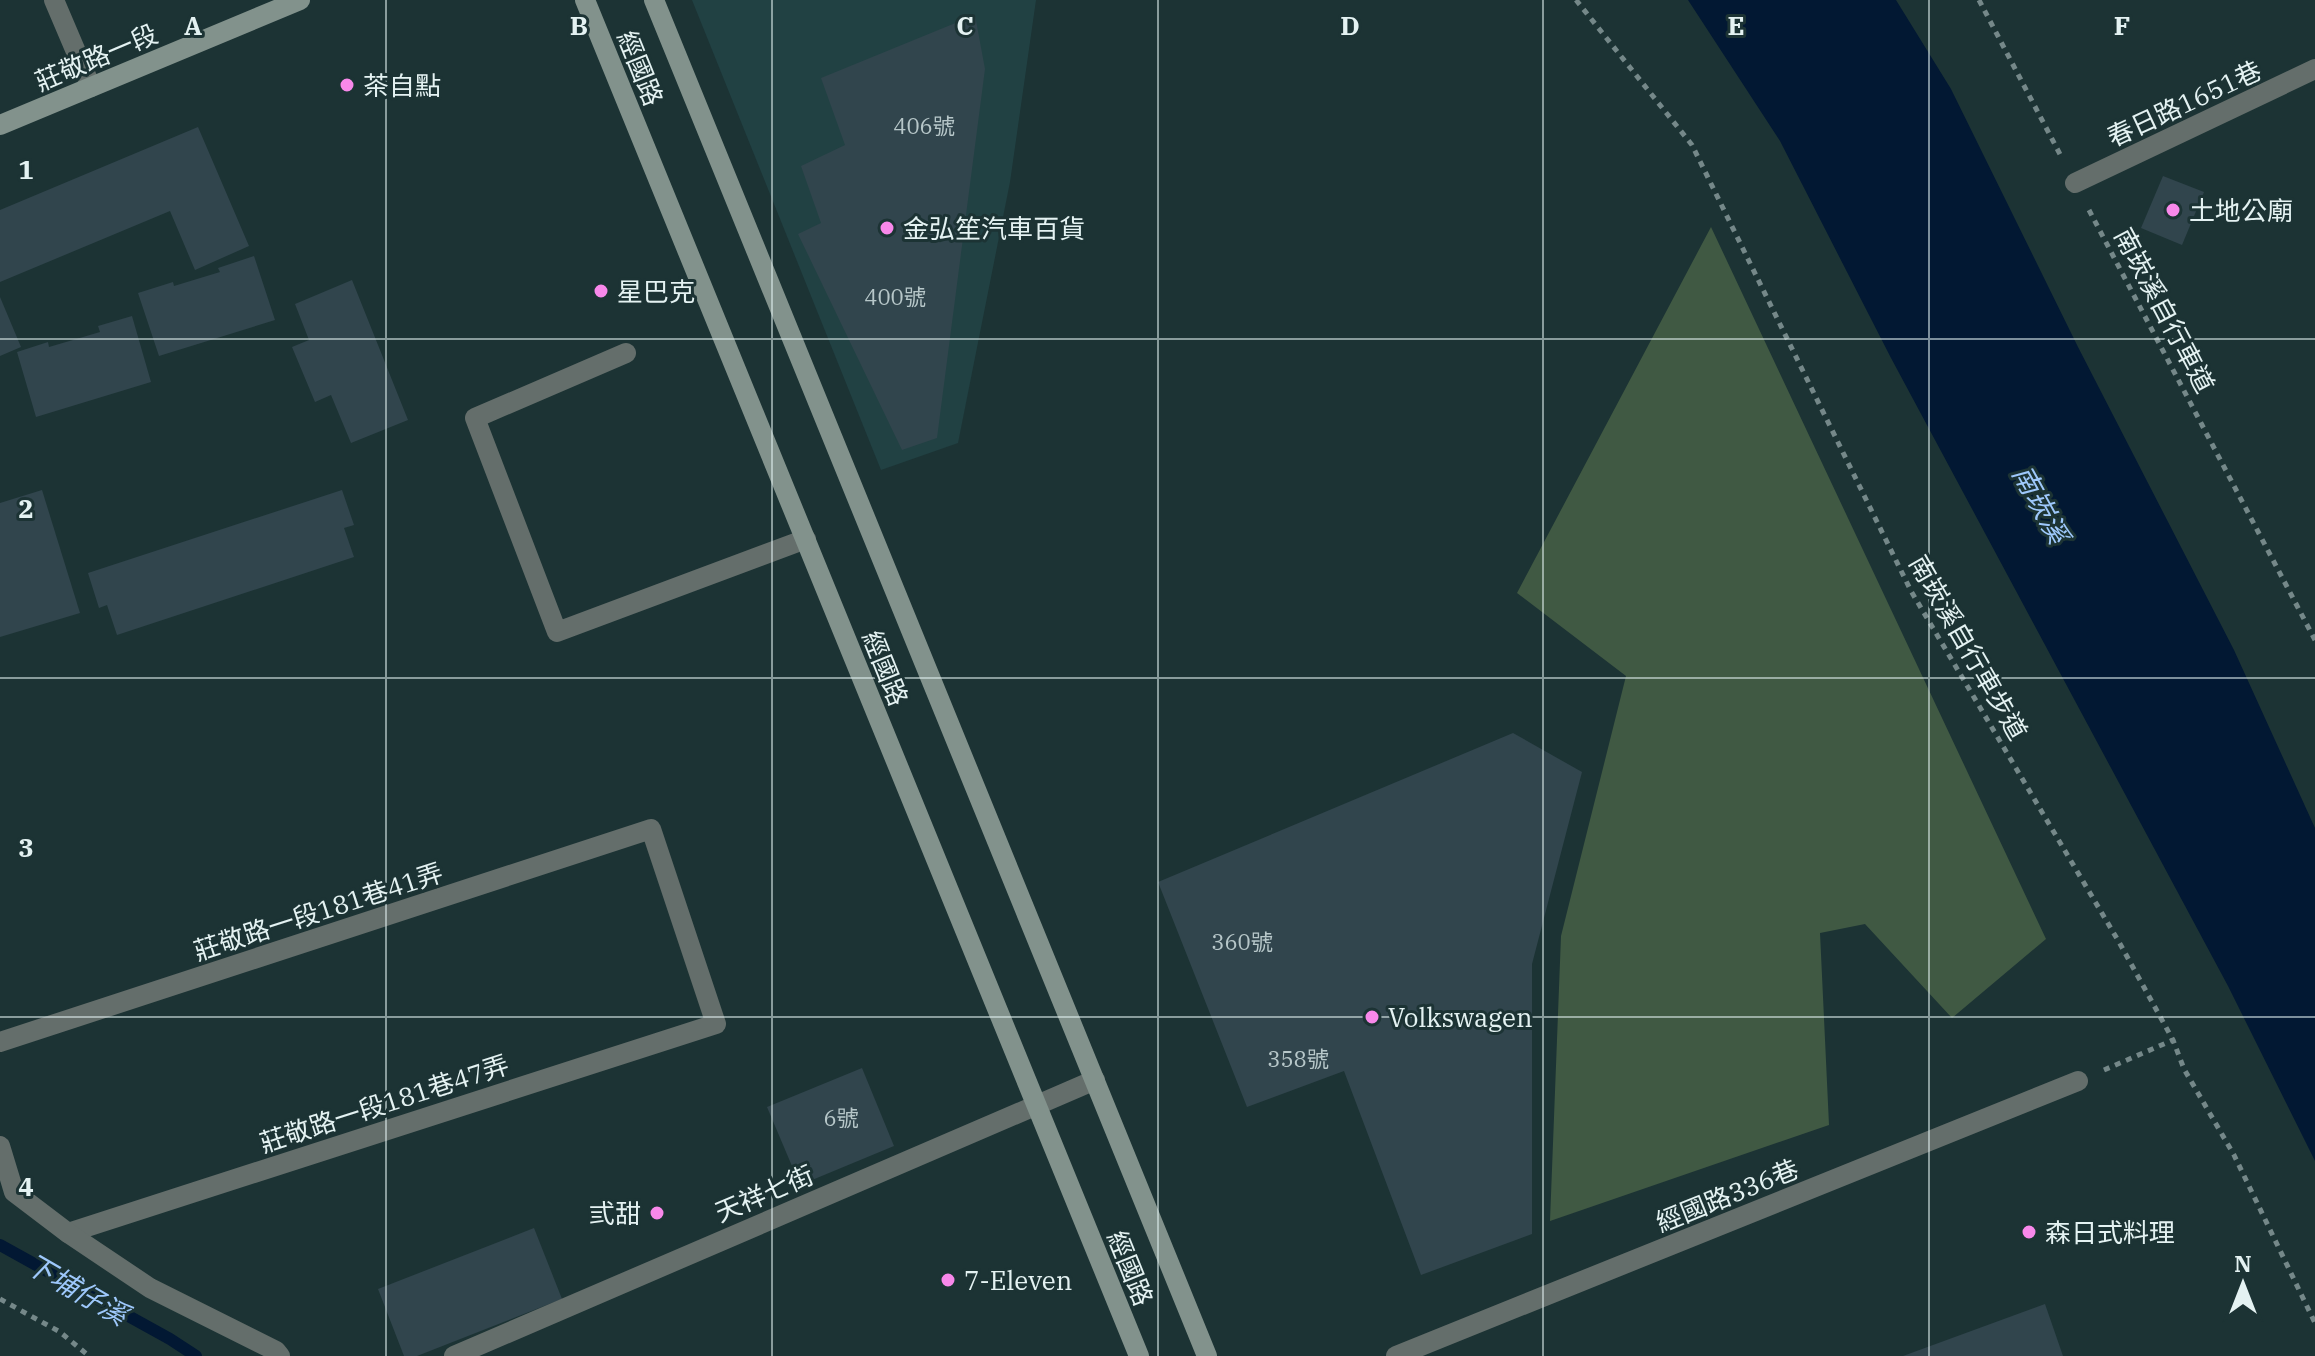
<svg xmlns="http://www.w3.org/2000/svg" width="2315" height="1356" viewBox="0 0 2315 1356" font-family="'IBM Plex Serif','Noto Sans TC',serif">
  <rect width="100%" height="100%" fill="#1c3334"/>
  <path fill="#214143" d="M692,0h344l-26,182 -52,261 -77,27z"/>
  <path fill="#405943" d="M1711,227l335,712 -94,79 -87,-94 -45,9 9,192 -279,96 11,-285 65,-260 -109,-83z"/>
  <path fill="#021833" d="M1688,0h208l55,89 127,258 156,303 81,178v333l-87,-175 -337,-628 -111,-217z"/>
  <g fill="none" stroke-linecap="round" stroke-linejoin="round">
    <path stroke="#021833" stroke-width="12" d="M0,1245l170,94 26,17"/>
  </g>
  <g fill="#31454d">
    <path d="M975,15l10,54 -48,369 -35,12 -104,-216 23,-11 -20,-57 44,-21 -24,-67z"/>
    <path d="M198,127l51,119 -54,24 -25,-59 -170,71v-72z"/>
    <path d="M2163,176l41,16 -22,53 -41,-17z"/>
    <path d="M254,256l21,64 -116,36 -21,-63 35,-11 1,4 46,-14 -2,-4z"/>
    <path d="M352,280l56,140 -57,23 -20,-48 -16,7 -23,-55 17,-7 -14,-36z"/>
    <path d="M0,297l21,50 -21,9z"/>
    <path d="M132,316l19,66 -115,35 -19,-65 31,-10 1,5 51,-15 -2,-6z"/>
    <path d="M42,490l38,123 -80,24v-134z"/>
    <path d="M342,490l12,35 -10,3 10,29 -237,78 -10,-30 -8,3 -11,-35z"/>
    <path d="M1513,733l69,39 -50,192v270l-111,41 -77,-204 -97,36 -89,-225z"/>
    <path d="M862,1068l32,78 -94,39 -33,-78z"/>
    <path d="M534,1228l28,71 -145,57h-13l-26,-67z"/>
    <path d="M2045,1304l18,52h-160z"/>
  </g>
  <g fill="none" stroke-linecap="round" stroke-linejoin="round">
    <g stroke="#758889" stroke-width="5" stroke-dasharray="6 6" stroke-linecap="butt">
      <path d="M1576,0l116,145 219,446 208,351 54,98 11,29 50,86 81,168"/>
      <path d="M1979,0l83,158"/>
      <path d="M2089,210l226,430"/>
      <path d="M2104,1070l69,-30"/>
      <path d="M0,1299l60,33 29,24"/>
    </g>
    <g stroke="#646e6b" stroke-width="20">
      <path d="M54,0l37,87"/>
      <path d="M2075,183l240,-114"/>
      <path d="M626,353l-151,65 82,214 249,-93"/>
      <path d="M0,1042l651,-213 65,195 -648,209"/>
      <path d="M1396,1356l682,-275"/>
    </g>
    <g stroke="#646e6b" stroke-width="20">
      <path d="M0,1146l14,46 54,41 82,55 126,63 4,5"/>
      <path d="M454,1356l641,-276"/>
    </g>
    <g stroke="#82928c" stroke-width="20">
      <path d="M585,0l554,1356"/>
      <path d="M654,0l553,1356"/>
      <path d="M0,125l300,-125"/>
    </g>
  </g>
  <path fill="none" stroke="#e4f2f2" stroke-width="2" stroke-opacity="0.55" d="M386,0v1356M772,0v1356M1158,0v1356M1543,0v1356M1929,0v1356M0,339h2315M0,678h2315M0,1017h2315"/>
  <g fill="#f888ea" stroke="#1c3334" stroke-width="3">
    <circle cx="347" cy="85" r="8"/>
    <circle cx="2173" cy="210" r="8"/>
    <circle cx="887" cy="228" r="8"/>
    <circle cx="601" cy="291" r="8"/>
    <circle cx="1372" cy="1017" r="8"/>
    <circle cx="657" cy="1213" r="8"/>
    <circle cx="2029" cy="1232" r="8"/>
    <circle cx="948" cy="1280" r="8"/>
  </g>
  <g text-anchor="middle" dominant-baseline="central" stroke-width="6" stroke-linejoin="round" paint-order="stroke">
    <g font-size="22" fill="#b7c7c9">
      <text x="924" y="125">406號</text>
      <text x="895" y="296">400號</text>
      <text x="1242" y="941">360號</text>
      <text x="1298" y="1058">358號</text>
      <text x="841" y="1117">6號</text>
    </g>
    <g font-size="26" fill="#e4f2f2" stroke="#1c3334">
      <text transform="translate(96 57) rotate(-23)">莊敬路一段</text>
      <text transform="translate(641 68) rotate(68)">經國路</text>
      <text transform="translate(2184 103) rotate(-25)">春日路1651巷</text>
      <text transform="translate(2165 310) rotate(62)">南崁溪自行車道</text>
      <text transform="translate(1969 647) rotate(60)">南崁溪自行車步道</text>
      <text transform="translate(886 668) rotate(68)">經國路</text>
      <text transform="translate(318 911) rotate(-18)">莊敬路一段181巷41弄</text>
      <text transform="translate(384 1103) rotate(-18)">莊敬路一段181巷47弄</text>
      <text transform="translate(764 1193) rotate(-23)">天祥七街</text>
      <text transform="translate(1727 1195) rotate(-22)">經國路336巷</text>
      <text transform="translate(1131 1268) rotate(68)">經國路</text>
    </g>
    <g font-size="26" fill="#e4f2f2" stroke="#1c3334" text-anchor="start">
      <text x="363" y="85">茶自點</text>
      <text x="2189" y="210">土地公廟</text>
      <text x="903" y="228">金弘笙汽車百貨</text>
      <text x="617" y="291">星巴克</text>
      <text x="1388" y="1017">Volkswagen</text>
      <text x="641" y="1213" text-anchor="end">弎甜</text>
      <text x="2045" y="1232">森日式料理</text>
      <text x="964" y="1280">7-Eleven</text>
    </g>
    <g font-size="28" font-style="italic" fill="#9ec8fb" stroke="#1c3334">
      <text transform="translate(2041 504) rotate(61)">南崁溪</text>
      <text transform="translate(77 1289) rotate(30)">下埔仔溪</text>
    </g>
  </g>
  <g font-size="26" text-anchor="middle" font-weight="bold" fill="#e4f2f2" stroke="#1c3334" stroke-width="6" stroke-linejoin="round" paint-order="stroke">
    <text x="193" y="35">A</text>
    <text x="579" y="35">B</text>
    <text x="965" y="35">C</text>
    <text x="1350" y="35">D</text>
    <text x="1736" y="35">E</text>
    <text x="2122" y="35">F</text>
    <text x="26" y="179">1</text>
    <text x="26" y="518">2</text>
    <text x="26" y="857">3</text>
    <text x="26" y="1196">4</text>
  </g>
  <g transform="translate(2243 1284)" stroke="#1c3334" stroke-width="6" paint-order="stroke">
  <path d="M0-6L14 30L0 20L-14 30Z" fill="#e4f2f2"/>
  <text y="-12" font-size="22" font-weight="bold" text-anchor="middle" fill="#e4f2f2">N</text>
  </g>
</svg>
